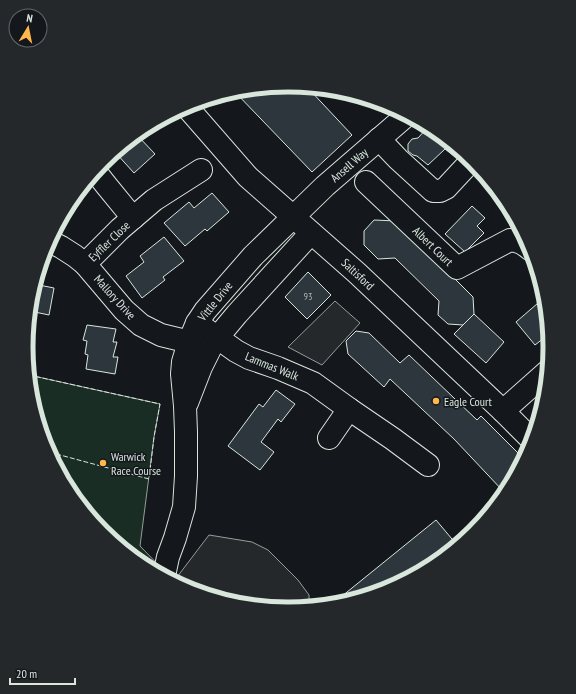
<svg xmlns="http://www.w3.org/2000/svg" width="576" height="694" viewBox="0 0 576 694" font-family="'PT Sans Narrow',sans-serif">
  <rect width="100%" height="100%" fill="#14181c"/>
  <path fill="#1a2d24" stroke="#939e99" d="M29,375l131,29 -6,33 -14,109 36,37 -34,-18 -39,-33 -33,-40 -24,-45 -15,-49z"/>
  <g fill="#24282b" stroke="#939e99">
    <path d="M335,301l25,22 -38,42 -34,-18z"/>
    <path d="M209,535l43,7 16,8 30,30 11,15v5l-3,7 -18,2 -51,-5 -49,-15 -12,-6 -2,-2z"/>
  </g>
  <g fill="#2c363c" stroke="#d8e6dc">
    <path d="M288,85l19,2 45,48 -40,37 -78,-81z"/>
    <path d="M428,127l5,4 1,-1 24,19 -5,6 -8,-6 -17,16 -11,-9 -4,-1 -5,-4v-7l4,-5 6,-1z"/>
    <path d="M139,132l1,1 -3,2 18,19 -21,19 -19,-21z"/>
    <path d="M84,185l3,3 -17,14v-1z"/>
    <path d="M212,193l17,19 -22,19 -2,-2 -20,17 -21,-23 25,-21 5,6z"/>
    <path d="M472,206l13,12 -8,8 7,7 -19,19 -20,-18z"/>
    <path d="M374,220l23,1 76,76 1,17 -11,11 -15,-1 -10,-9 1,-14 -44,-43 -17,1 -14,-14v-14z"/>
    <path d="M164,237l20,24 -21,16 2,3 -23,18 -16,-22 18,-14 -4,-6z"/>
    <path d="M308,272l23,23 -24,24 -22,-22z"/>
    <path d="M34,284l20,4 -5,27 -19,-4 1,-15z"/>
    <path d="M545,297l4,37 -14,11 -19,-23z"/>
    <path d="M474,314l30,28 -18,21 -32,-29z"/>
    <path d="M87,325l29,4 -3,13h4l-4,15h5l-3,17 -29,-5 2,-14 -3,-1 2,-13 -4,-1z"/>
    <path d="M356,331l13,2 31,30 9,-8 68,65 4,-4 43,43 -13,24 -8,8 -49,-52 -64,-60 -6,8 -36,-33 -2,-13z"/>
    <path d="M276,390l19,14 -14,18 -3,-3 -17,23 13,10 -14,18 -32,-24 31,-42 4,3z"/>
    <path d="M436,520l21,25 -24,20 -45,24 -49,15 -8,1z"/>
  </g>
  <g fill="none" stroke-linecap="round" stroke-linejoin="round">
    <g stroke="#d8e6dc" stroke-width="24">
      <g id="minor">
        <path d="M379,139l19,20 35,32h7l6,-3 26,-28"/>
        <path d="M95,171l11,14 27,33"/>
        <path d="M366,182l91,86 53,-28c10,1 14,4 21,10"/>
        <path d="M49,241l12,6 14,9 10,8 39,46 17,15 20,10 41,10"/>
        <path d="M85,264l35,-35 34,-29 47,-30"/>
        <path d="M197,323l39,28 13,7 29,10 35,15 36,26 44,30 35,26"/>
        <path d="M187,403l14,-36 10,-20 6,-9 20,-24 74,-81"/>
        <path d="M503,411l45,-40"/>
        <path d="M329,438l20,-29"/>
        <path d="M164,576l4,-19 7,-19 9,-31 2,-31v-44l-1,-26 -3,-32 1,-12 6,-20 8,-19 8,-12 48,-55 72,-70 82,-71"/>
      </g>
    </g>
    <g stroke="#d8e6dc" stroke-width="24">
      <path id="major" d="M186,106l62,71 109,96 146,138 29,29"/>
    </g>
    <use href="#minor" stroke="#14181c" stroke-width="22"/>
    <use href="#major" stroke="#14181c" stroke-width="22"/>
    <path stroke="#d8e6dc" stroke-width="1" stroke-dasharray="5 2" stroke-linecap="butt" d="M29,375l131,29 -6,33 -5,42 -100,-27"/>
  </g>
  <g fill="#ffb74d" stroke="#14181c" stroke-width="1.5">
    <circle cx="436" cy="401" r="4"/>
    <circle cx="103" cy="463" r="4"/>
  </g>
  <g text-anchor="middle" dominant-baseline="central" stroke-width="3" stroke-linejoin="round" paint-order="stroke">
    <g font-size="10" fill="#adbab4">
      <text x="308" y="296">93</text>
    </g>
    <g font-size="12" fill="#d8e6dc" stroke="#14181c">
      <text transform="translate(349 165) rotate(-41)">Ansell Way</text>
      <text transform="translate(109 241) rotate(-44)">Eyffler Close</text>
      <text transform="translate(433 246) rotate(44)">Albert Court</text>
      <text transform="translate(358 274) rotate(43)">Saltisford</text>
      <text transform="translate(115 297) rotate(48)">Mallory Drive</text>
      <text transform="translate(215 301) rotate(-51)">Vittle Drive</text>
      <text transform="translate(272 366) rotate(22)">Lammas Walk</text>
    </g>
    <g font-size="12" fill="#d8e6dc" stroke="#14181c" text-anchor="start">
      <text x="444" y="401">Eagle Court</text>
      <text x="111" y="456">Warwick<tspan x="111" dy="14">Race Course</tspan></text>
    </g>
  </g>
  <path d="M0 0H576V694H0ZM33 347a255 255 0 1 1 510 0a255 255 0 1 1-510 0Z" fill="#24282b" fill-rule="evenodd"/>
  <path fill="none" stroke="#d8e6dc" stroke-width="5" d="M33 347a255 255 0 1 1 510 0a255 255 0 1 1-510 0Z"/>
  <g transform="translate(28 28) rotate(10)"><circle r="19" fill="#14181c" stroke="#626a69"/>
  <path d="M0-3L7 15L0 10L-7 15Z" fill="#ffb74d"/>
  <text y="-6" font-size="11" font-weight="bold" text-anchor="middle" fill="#d8e6dc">N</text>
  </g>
  <path d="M10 678v6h65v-6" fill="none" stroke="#d8e6dc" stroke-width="2"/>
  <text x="16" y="678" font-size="12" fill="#d8e6dc" stroke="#14181c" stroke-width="3" paint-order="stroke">20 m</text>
</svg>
